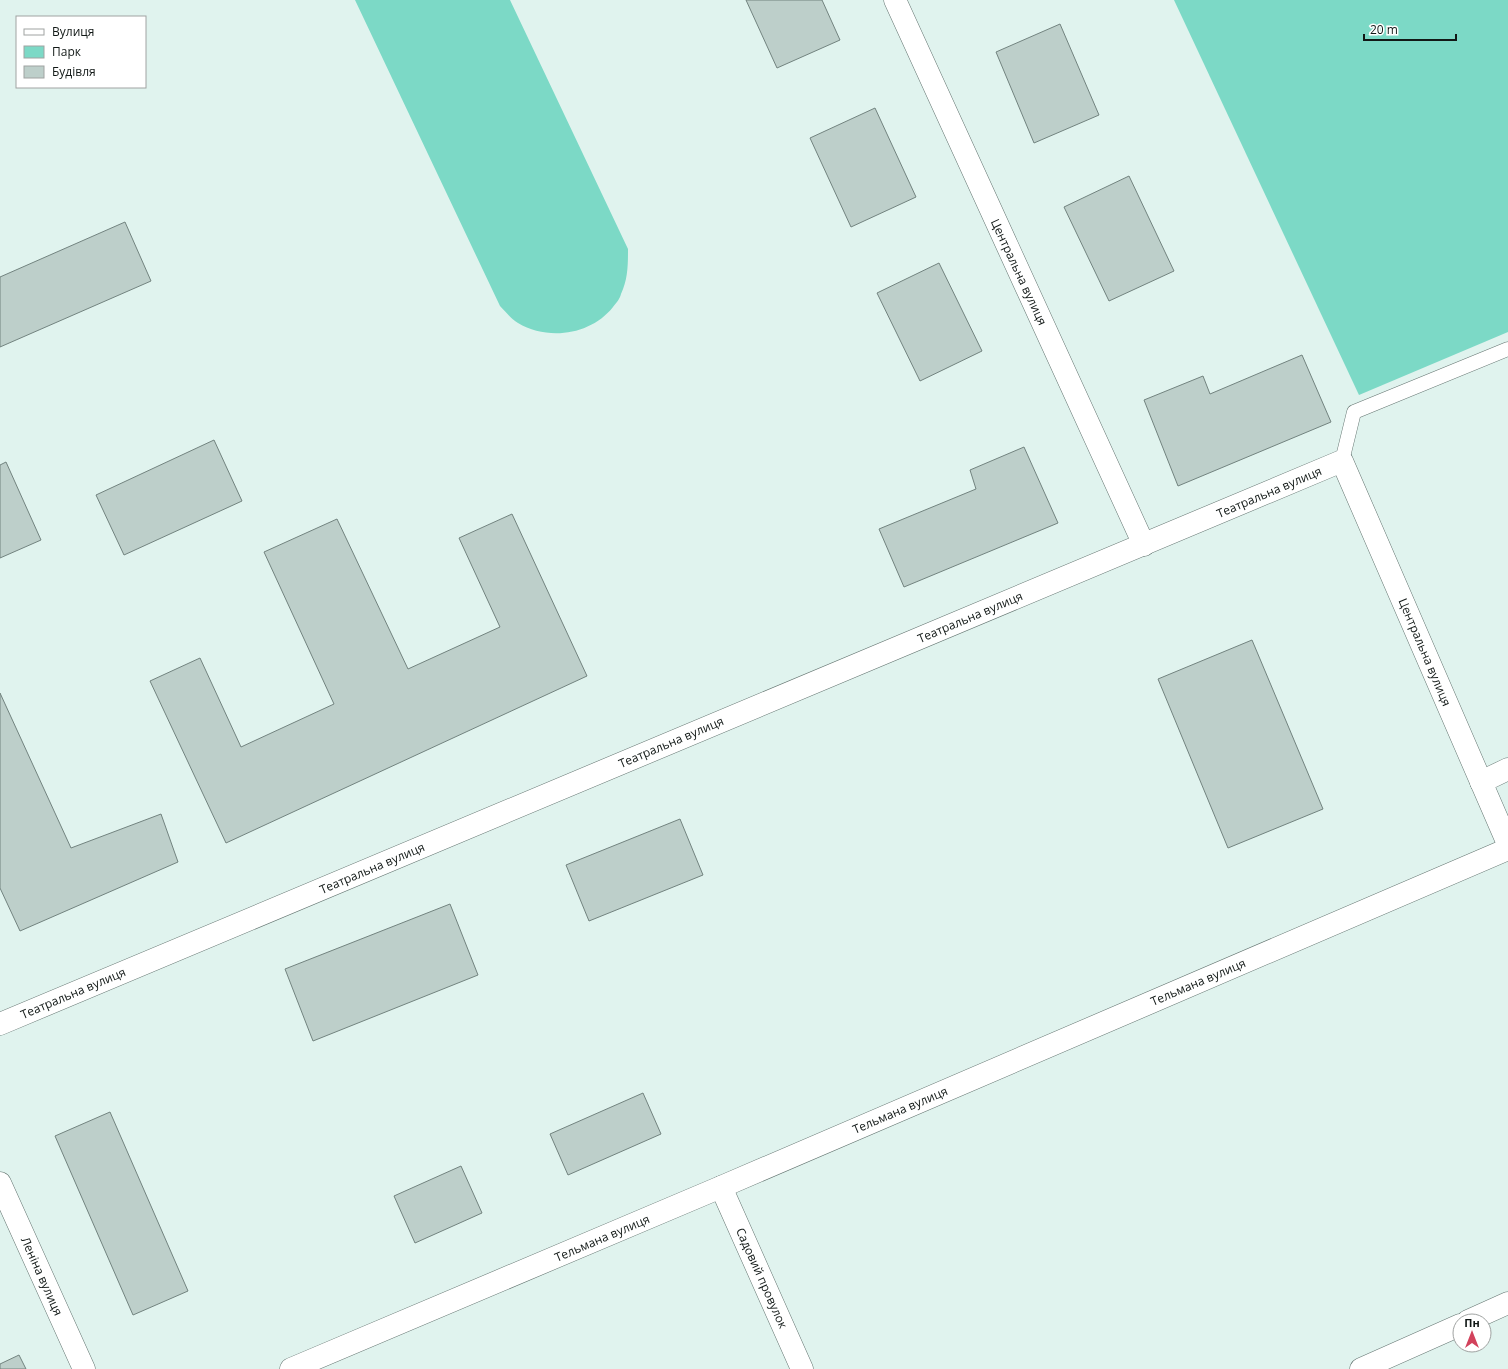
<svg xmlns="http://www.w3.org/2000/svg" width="1508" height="1369" viewBox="0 0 1508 1369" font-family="'Open Sans',sans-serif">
  <rect width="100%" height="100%" fill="#e0f3ee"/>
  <g fill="#7cd9c6">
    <path d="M355,0h155l118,249c0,16 0,30 -7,45 -1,5 -5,9 -8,13 -22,28 -65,34 -95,16 -7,-4 -13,-12 -18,-17z"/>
    <path d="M1174,0h334v332l-149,63z"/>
  </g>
  <g fill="#bdcfca" stroke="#72837f">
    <path d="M746,0h76l18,40 -63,28z"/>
    <path d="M1060,24l39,91 -65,28 -38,-91z"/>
    <path d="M875,108l41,89 -65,30 -41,-89z"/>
    <path d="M1129,176l45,95 -65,30 -45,-94z"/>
    <path d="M125,222l26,59 -151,66v-70z"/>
    <path d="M939,263l43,88 -62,30 -43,-88z"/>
    <path d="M1302,355l29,67 -153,64 -34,-86 59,-24 7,18z"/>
    <path d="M214,440l28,61 -118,54 -28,-60z"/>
    <path d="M1024,447l34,76 -154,64 -25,-58 97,-40 -6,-19z"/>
    <path d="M6,462l35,78 -41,18v-93z"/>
    <path d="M512,514l75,162 -361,167 -76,-162 50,-23 41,89 93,-43 -70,-152 73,-33 71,150 92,-42 -41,-89z"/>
    <path d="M1252,640l71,169 -95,39 -70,-169z"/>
    <path d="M0,693l71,155 90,-34 17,48 -158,69 -20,-43z"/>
    <path d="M680,819l23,56 -114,46 -23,-56z"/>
    <path d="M450,904l28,71 -165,66 -28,-72z"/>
    <path d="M643,1093l18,41 -93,41 -18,-41z"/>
    <path d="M110,1112l78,179 -55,24 -78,-179z"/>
    <path d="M461,1166l21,47 -67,30 -21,-47z"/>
    <path d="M19,1355l7,14h-26v-5z"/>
  </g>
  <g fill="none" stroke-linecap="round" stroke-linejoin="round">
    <g stroke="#647571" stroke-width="15">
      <path id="service" d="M1342,461l12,-49 154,-63"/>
    </g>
    <g stroke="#647571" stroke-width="23">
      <g id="minor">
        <path d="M895,0l249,545"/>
        <path d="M1481,782l27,-13"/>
        <path d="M0,1024l1342,-563 166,383"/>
        <path d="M721,1187l81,182"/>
        <path d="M1468,1321l40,-18"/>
        <path d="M291,1369l430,-182 787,-338"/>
        <path d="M1361,1369l99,-44"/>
      </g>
    </g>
    <g stroke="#647571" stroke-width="23">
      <path id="tertiary" d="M0,1183l84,186"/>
    </g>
    <use href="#service" stroke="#fff" stroke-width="14"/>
    <use href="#minor" stroke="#fff" stroke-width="22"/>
    <use href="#tertiary" stroke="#fff" stroke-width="22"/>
  </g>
  <g text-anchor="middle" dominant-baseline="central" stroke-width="3.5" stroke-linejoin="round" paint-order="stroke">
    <g font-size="12" fill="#111816" stroke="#fff">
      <text transform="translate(1019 272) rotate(65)">Центральна вулиця</text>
      <text transform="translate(1269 492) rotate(-23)">Театральна вулиця</text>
      <text transform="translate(970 617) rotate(-23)">Театральна вулиця</text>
      <text transform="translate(1425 652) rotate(67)">Центральна вулиця</text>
      <text transform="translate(671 742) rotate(-23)">Театральна вулиця</text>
      <text transform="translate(372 868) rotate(-23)">Театральна вулиця</text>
      <text transform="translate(1198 982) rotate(-23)">Тельмана вулиця</text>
      <text transform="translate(73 993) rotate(-23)">Театральна вулиця</text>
      <text transform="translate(900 1110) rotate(-23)">Тельмана вулиця</text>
      <text transform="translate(602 1238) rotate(-23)">Тельмана вулиця</text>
      <text transform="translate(42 1276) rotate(66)">Леніна вулиця</text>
      <text transform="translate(762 1278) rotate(66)">Садовий провулок</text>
    </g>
  </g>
  <rect x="16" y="16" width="130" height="72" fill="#ffffff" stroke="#a0a3a2"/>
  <rect x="24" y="29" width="20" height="6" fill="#ffffff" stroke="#a0a3a2"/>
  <text x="52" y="36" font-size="12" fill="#111816">Вулиця</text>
  <rect x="24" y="46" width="20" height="12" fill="#7cd9c6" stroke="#a0a3a2"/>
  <text x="52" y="56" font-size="12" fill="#111816">Парк</text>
  <rect x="24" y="66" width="20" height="12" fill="#bdcfca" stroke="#a0a3a2"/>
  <text x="52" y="76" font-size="12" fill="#111816">Будівля</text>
  <g transform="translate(1472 1333)"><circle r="19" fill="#ffffff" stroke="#a0a3a2"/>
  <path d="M0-3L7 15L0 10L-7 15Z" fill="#d2425c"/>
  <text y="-6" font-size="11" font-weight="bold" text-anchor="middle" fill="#111816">Пн</text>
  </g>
  <path d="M1364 34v6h92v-6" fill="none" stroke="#111816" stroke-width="2"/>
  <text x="1370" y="34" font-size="12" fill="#111816" stroke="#ffffff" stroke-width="3" paint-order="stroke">20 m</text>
</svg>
